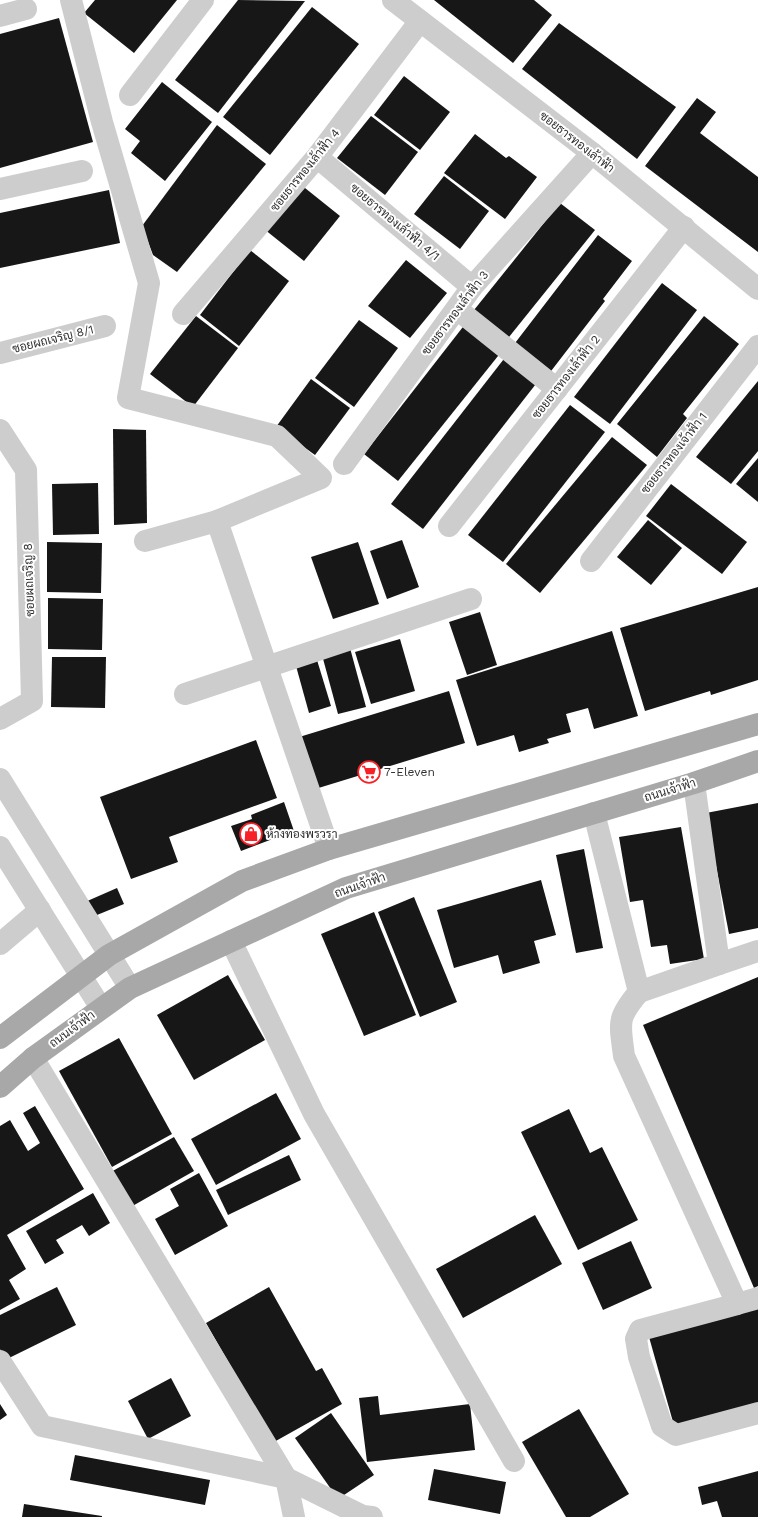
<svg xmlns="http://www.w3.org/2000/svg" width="758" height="1517" viewBox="0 0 758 1517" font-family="'Work Sans',Sarabun,sans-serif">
  <rect width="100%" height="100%" fill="#fff"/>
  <g fill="#171717">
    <path d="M95,0h82l-43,53 -50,-40z"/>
    <path d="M238,0l67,1 -87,112 -43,-33z"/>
    <path d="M434,0h100l18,15 -39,48z"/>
    <path d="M312,7l47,37 -89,111 -47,-38z"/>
    <path d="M59,18l34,124 -93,26v-134z"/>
    <path d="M559,23l117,84 -39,52 -115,-90z"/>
    <path d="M404,76l46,36 -30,38 -46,-35z"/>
    <path d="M162,82l50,40 -47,59 -34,-28 9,-12 -15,-12z"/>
    <path d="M697,98l19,14 -16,21 58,44v75l-113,-86z"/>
    <path d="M371,116l47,36 -33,43 -48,-37z"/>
    <path d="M217,125l49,39 -89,108 -24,-17 -11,-29z"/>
    <path d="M475,134l31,24 3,-2 28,21 -32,42 -61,-46z"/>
    <path d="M444,176l45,35 -29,38 -46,-35z"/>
    <path d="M300,184l40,32 -36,45 -40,-32z"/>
    <path d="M109,190l11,53 -120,25v-55z"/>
    <path d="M560,203l35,27 -90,112 -35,-27z"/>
    <path d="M598,235l34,26 -29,38 2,2 -57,74 -36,-28z"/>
    <path d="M250,250l39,31 -50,65 -39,-31z"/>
    <path d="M406,260l41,33 -37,45 -42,-32z"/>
    <path d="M662,283l35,27 -87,114 -36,-27z"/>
    <path d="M196,316l42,32 -45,59 -43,-33z"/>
    <path d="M704,316l35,28 -56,70 4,4 -30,39 -40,-33z"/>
    <path d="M359,320l39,28 -44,59 -39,-29z"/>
    <path d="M466,323l36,28 -104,130 -34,-27z"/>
    <path d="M507,355l32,25 -116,149 -32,-25z"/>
    <path d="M311,379l39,29 -35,47 -39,-28z"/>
    <path d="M758,381v70l-27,33 -35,-27z"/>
    <path d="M570,405l35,27 -102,130 -35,-27z"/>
    <path d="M113,429l33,1 1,93 -33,2z"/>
    <path d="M612,437l35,28 -107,128 -34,-29z"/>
    <path d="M758,458v44l-22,-18z"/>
    <path d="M98,483l1,51 -46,1 -1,-51z"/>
    <path d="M671,484l76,58 -25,32 -76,-58z"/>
    <path d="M648,520l34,28 -31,37 -34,-28z"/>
    <path d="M402,540l17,47 -32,12 -17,-48z"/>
    <path d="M47,542l55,1 -1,50 -54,-1z"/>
    <path d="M358,542l21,62 -46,15 -22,-62z"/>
    <path d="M758,587v93l-47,15 -1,-4 -65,20 -25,-83z"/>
    <path d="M48,598l55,1 -1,51 -54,-1z"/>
    <path d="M480,612l17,53 -30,10 -18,-53z"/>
    <path d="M612,631l26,85 -44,13 -6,-21 -22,6 5,18 -24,7 2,4 -30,9 -5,-17 -37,11 -21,-66z"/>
    <path d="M400,639l15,52 -44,13 -16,-52z"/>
    <path d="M350,648l16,59 -28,7 -16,-59z"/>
    <path d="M52,657h54l-1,51 -54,-1z"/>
    <path d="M317,660l14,46 -22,7 -13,-47z"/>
    <path d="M449,691l16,52 -153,47 -16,-52z"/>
    <path d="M256,740l21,58 -108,39 9,25 -47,17 -31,-82z"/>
    <path d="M284,802l10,29 -53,20 -10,-25 21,-7 -1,-4z"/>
    <path d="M758,803v125l-29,6 -23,-121z"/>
    <path d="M681,827l23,132 -34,5 -3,-19 -16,2 -8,-47 -13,2 -11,-65z"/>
    <path d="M584,849l19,99 -27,5 -20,-98z"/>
    <path d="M541,880l15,55 -22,6 6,22 -37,11 -5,-19 -44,13 -17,-58z"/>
    <path d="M117,888l7,16 -32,13 -7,-15z"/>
    <path d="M414,897l43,105 -37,15 -42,-105z"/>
    <path d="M374,912l42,103 -52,21 -43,-102z"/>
    <path d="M228,975l37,65 -71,40 -37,-65z"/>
    <path d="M758,977v309l-4,2 -111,-263z"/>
    <path d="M119,1038l53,96 -60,33 -53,-96z"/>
    <path d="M276,1093l25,46 -85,46 -25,-46z"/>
    <path d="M35,1106l49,83 -77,46 19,34 -17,11 11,19 -20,11v-184l10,-6 18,31 12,-8 -17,-30z"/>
    <path d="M569,1109l21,44 12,-6 36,73 -60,30 -57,-118z"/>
    <path d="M174,1137l20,34 -65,37 -20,-35z"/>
    <path d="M289,1155l12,25 -73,35 -12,-25z"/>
    <path d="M199,1173l29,53 -53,29 -20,-36 24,-13 -9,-17z"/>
    <path d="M93,1193l17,30 -21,13 -7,-11 -26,15 8,13 -19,11 -19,-33z"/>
    <path d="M535,1215l27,49 -99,54 -27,-49z"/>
    <path d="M631,1241l21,47 -49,22 -21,-47z"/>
    <path d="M57,1287l19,38 -71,35 -5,-11v-34z"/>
    <path d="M269,1287l47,84 6,-3 20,36 -68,38 -68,-119z"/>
    <path d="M758,1306v100l-83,23 -26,-92z"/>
    <path d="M171,1378l20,38 -43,23 -20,-38z"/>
    <path d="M378,1396l2,19 90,-11 5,46 -108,12 -8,-64z"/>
    <path d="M0,1404l7,11 -7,5z"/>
    <path d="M579,1409l50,85 -39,23h-24l-44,-75z"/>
    <path d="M331,1413l43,62 -36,24 -43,-61z"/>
    <path d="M75,1455l135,25 -5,25 -135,-25z"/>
    <path d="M434,1469l72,13 -6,32 -72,-14z"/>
    <path d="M758,1471v46h-36l-5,-16 -15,4 -4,-18z"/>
    <path d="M24,1504l78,12v1h-80z"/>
  </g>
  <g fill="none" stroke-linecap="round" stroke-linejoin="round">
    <g stroke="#cdcdcd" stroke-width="22">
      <path d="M71,0l31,122 47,161 -21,115 149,38 44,42 -104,43 -72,20"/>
      <path d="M393,0l199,153 166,136"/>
      <path d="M0,16l26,-7"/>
      <path d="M130,95l73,-95"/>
      <path d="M317,157l155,130"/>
      <path d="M0,189l82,-18"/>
      <path d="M457,309l100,80"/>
      <path d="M183,314l134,-157 103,-136"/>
      <path d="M0,353l105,-27"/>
      <path d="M0,430l26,40 6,231 -32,18"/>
      <path d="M344,464l128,-177 120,-134"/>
      <path d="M217,521l112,328"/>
      <path d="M449,526l235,-299"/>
      <path d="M591,561l167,-215"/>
      <path d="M185,694l286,-95"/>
      <path d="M0,779l130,209"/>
      <path d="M594,813l45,179c-23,27 -19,31 -15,64l113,248 -97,26 -4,9 3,18 23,69 14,9 82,-22"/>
      <path d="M0,847l101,161"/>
      <path d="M231,941l83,173 200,347"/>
      <path d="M0,944l40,-34"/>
      <path d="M719,964l39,-13"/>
      <path d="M639,992l80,-28 -25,-181"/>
      <path d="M33,1058l253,420 8,39"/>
      <path d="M737,1304l21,-6"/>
      <path d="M0,1361l42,65 244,52 77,38 9,1"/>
    </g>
    <g stroke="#a8a8a8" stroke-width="22">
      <path d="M0,1038l109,-83 133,-74 87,-32 429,-125"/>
      <path d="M0,1087l33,-29 97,-70 216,-100 348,-105 64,-22"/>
    </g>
  </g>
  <defs>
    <g id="supermarket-ring" transform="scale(1.15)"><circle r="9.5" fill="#fff" stroke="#f72227" stroke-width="1.5"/><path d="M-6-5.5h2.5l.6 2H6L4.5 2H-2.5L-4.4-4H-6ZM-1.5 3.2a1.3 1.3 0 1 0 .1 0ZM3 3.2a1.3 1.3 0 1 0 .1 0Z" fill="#f72227"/></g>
    <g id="shop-ring" transform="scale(1.15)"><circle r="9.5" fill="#fff" stroke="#f72227" stroke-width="1.5"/><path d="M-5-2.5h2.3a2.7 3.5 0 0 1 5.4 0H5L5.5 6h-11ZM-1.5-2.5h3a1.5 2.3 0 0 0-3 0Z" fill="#f72227"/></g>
  </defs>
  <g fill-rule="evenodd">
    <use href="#supermarket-ring" x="369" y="772"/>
    <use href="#shop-ring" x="251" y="834"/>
  </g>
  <g text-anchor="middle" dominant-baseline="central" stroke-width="4" stroke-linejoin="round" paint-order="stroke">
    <g font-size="12" fill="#303030" stroke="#fff">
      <text transform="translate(577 142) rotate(38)">ซอยธารทองเล้าฟ้า</text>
      <text transform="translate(305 170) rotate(-51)">ซอยธารทองเล้าฟ้า 4</text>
      <text transform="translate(395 222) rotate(40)">ซอยธารทองเล้าฟ้า 4/1</text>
      <text transform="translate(455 313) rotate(-53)">ซอยธารทองเล้าฟ้า 3</text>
      <text transform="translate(53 339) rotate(-14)">ซอยผถเจริญ 8/1</text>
      <text transform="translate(566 377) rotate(-52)">ซอยธารทองเล้าฟ้า 2</text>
      <text transform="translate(674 453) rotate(-52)">ซอยธารทองเจ้าฟ้า 1</text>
      <text transform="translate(29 580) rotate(-92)">ซอยผถเจริญ 8</text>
      <text transform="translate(670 790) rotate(-17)">ถนนเจ้าฟ้า</text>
      <text transform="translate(360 885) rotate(-19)">ถนนเจ้าฟ้า</text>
      <text transform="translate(72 1029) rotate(-36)">ถนนเจ้าฟ้า</text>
    </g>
    <g font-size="12" fill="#303030" stroke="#fff" text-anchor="start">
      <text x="384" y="772">7-Eleven</text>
      <text x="266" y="834">ห้างทองพรวรา</text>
    </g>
  </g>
</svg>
